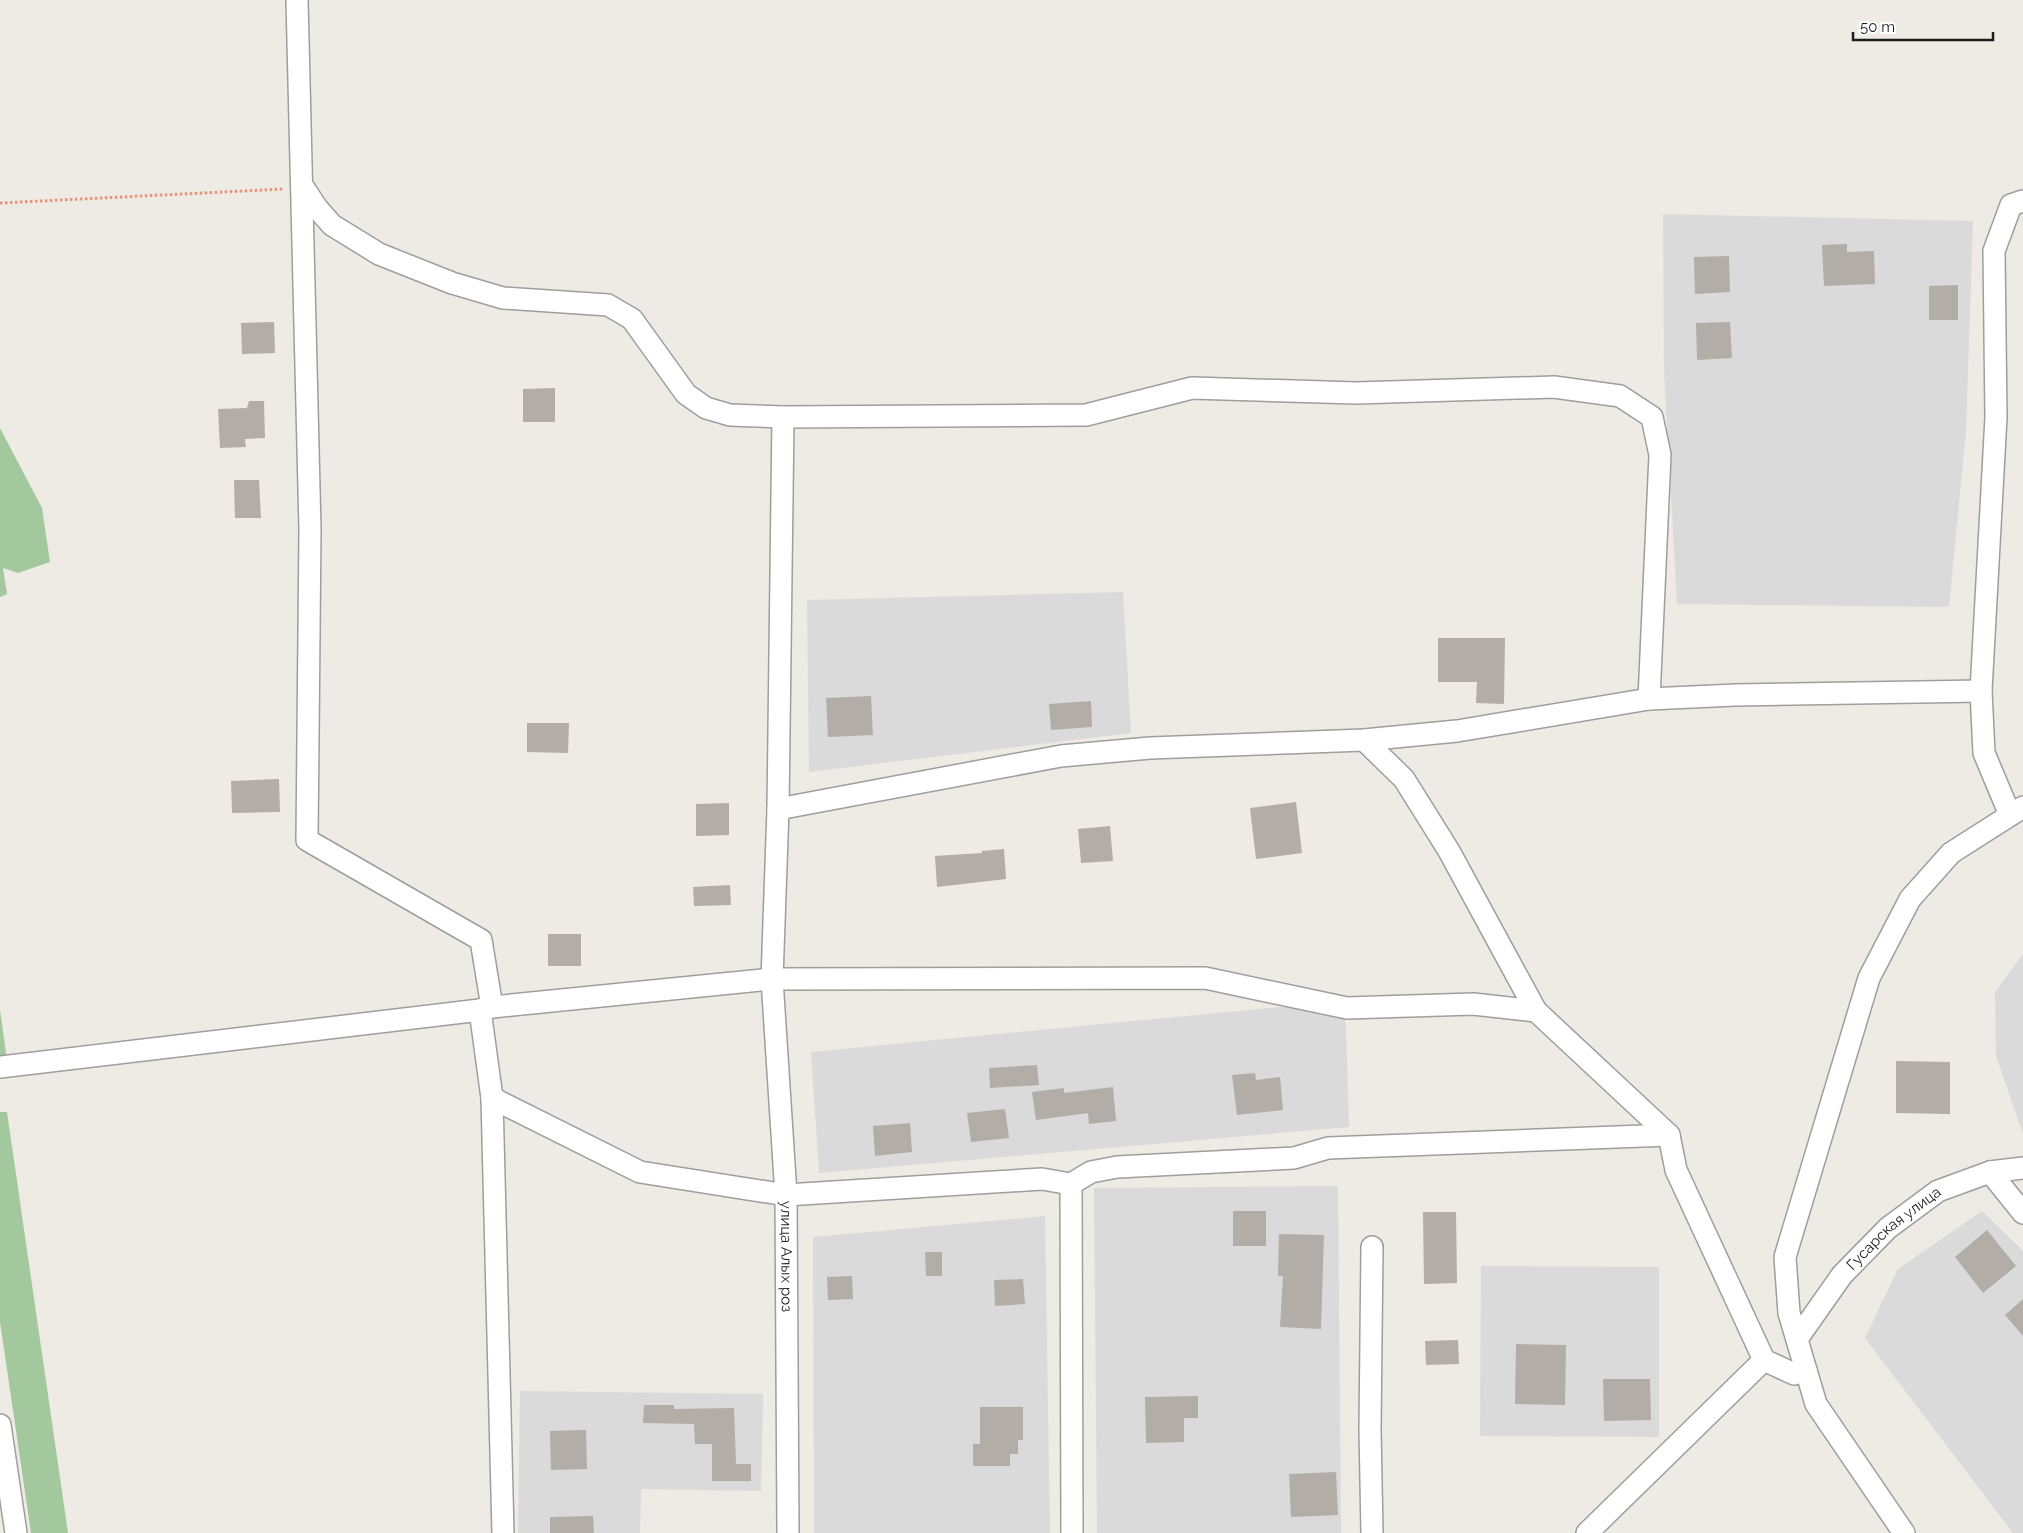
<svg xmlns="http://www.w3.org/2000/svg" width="2023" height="1533" viewBox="0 0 2023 1533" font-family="Raleway,sans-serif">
  <rect width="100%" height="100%" fill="#edebe4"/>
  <g fill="#dbdada">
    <path d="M1663,214l310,7 -7,210 -17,176 -272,-3 -13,-233z"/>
    <path d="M1123,592l8,141 -322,39 -2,-172z"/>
    <path d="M2023,954v180l-27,-78 -1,-64z"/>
    <path d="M1342,1001l4,27 3,99 -530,46 -8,-121z"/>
    <path d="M1338,1186l3,347h-244l-3,-345z"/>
    <path d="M1982,1211l41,40v282h-10l-148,-195 33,-69z"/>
    <path d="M1045,1216l5,317h-236l-1,-296z"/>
    <path d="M1481,1266l178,1v170l-179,-1z"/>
    <path d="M520,1391l243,3 -2,97 -120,-2 -1,44h-122z"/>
  </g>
  <g fill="#a4c89e">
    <path d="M0,428l42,80 8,54 -32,11 -15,-5 4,26 -7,3z"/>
    <path d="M0,1010l7,50 -7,1z"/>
    <path d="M0,1112h7l61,421h-37l-31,-211z"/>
  </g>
  <g fill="#b2ada7">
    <path d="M1847,244v8l27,-1 1,33 -51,2 -2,-41z"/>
    <path d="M1729,256l1,36 -35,2 -1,-37z"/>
    <path d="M1958,285v35h-29v-34z"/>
    <path d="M274,322l1,31 -33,1 -1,-31z"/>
    <path d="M1730,322l2,36 -35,2 -1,-37z"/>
    <path d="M555,388v34h-32v-33z"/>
    <path d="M249,401h15l1,37 -20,1 1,8 -26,1 -2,-39 29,-1z"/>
    <path d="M234,480h25l2,38h-26z"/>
    <path d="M1438,638h67l-1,66 -28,-1 1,-21h-39z"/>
    <path d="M871,696l2,39 -45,2 -2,-39z"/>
    <path d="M1091,701l1,26 -41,3 -2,-26z"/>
    <path d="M527,723h42l-1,30 -41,-1z"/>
    <path d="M279,779l1,33 -48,1 -1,-32z"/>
    <path d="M1296,802l6,51 -46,6 -6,-51z"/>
    <path d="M729,803v32l-33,1v-32z"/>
    <path d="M1110,826l3,35 -32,2 -3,-34z"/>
    <path d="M1004,849l2,30 -69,8 -2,-31 47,-3v-2z"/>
    <path d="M730,885l1,20 -37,1 -1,-19z"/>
    <rect x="548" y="934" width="33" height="32"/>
    <path d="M1896,1061l54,1v52l-54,-1z"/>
    <path d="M1037,1065l2,20 -49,3 -1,-20z"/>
    <path d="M1255,1073l1,7 24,-3 3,33 -46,5 -5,-40z"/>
    <path d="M1113,1087l3,34 -27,3 -1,-11 -52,7 -4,-28 32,-4v5z"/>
    <path d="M1005,1109l4,29 -38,4 -4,-29z"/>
    <path d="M910,1123l2,29 -37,4 -2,-30z"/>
    <rect x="1233" y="1211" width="33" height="35"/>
    <path d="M1423,1212h33l1,71 -33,1z"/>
    <path d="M1987,1230l29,36 -33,27 -28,-36z"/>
    <path d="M1279,1234l45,1 -3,94 -41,-2 3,-51h-5z"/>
    <path d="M925,1252h17v24h-16z"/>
    <path d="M852,1276l1,23 -25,1 -1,-23z"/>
    <path d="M1023,1279l2,25 -30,2 -1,-26z"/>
    <path d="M2023,1299v37l-18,-21z"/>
    <path d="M1458,1340l1,24 -33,1 -1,-24z"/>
    <path d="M1516,1344l50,1 -1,60 -50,-1z"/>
    <path d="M1603,1379h47l1,41 -47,1z"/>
    <path d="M1198,1396v22h-14v24l-38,1 -1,-46z"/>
    <path d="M644,1405h30v4l60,-1 2,56h15v17h-39v-37h-17l-1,-20 -51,-1z"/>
    <path d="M980,1407h43v33h-5v14h-8v12h-37v-22h7z"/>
    <path d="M586,1430l1,39 -36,1 -1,-39z"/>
    <path d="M1336,1472l2,43 -47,2 -2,-43z"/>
    <path d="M593,1516l1,17h-44v-16z"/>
  </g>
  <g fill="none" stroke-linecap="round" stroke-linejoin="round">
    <g stroke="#9e9e9e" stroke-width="24">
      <g id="minor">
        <path d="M297,0l13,529 -3,311 174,100 11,67"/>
        <path d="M302,185l15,23 15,17 47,29 73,29 51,15 105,7 24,14 54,75 20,14 24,7 53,2 303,-2 106,-27 164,5 198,-6 66,9 32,21 8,38 -11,244"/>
        <path id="s1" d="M783,417l-5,392 -6,170 14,216 2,338"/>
        <path d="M1981,691l15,-274 -2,-166 17,-46 12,-4"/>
        <path d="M1364,740l40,39 45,72 87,160"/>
        <path d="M778,809l283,-53 89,-8 214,-8 93,-9 192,-32 86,-4 246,-4 3,62 26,62"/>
        <path d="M0,1067l480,-57"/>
        <path d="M492,1098l148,74 146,23 256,-16 29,5 20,-12 26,-5 177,-9 34,-10 341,-13"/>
        <path d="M1990,1172l33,41"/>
        <path d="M1071,1184l1,349"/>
        <path d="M1372,1247l-2,182 2,104"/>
        <path id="s2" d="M1797,1339l45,-64 46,-47 50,-37 52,-19 33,-4"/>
        <path d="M0,1425l16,108"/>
        <path d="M503,1533l-11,-435 -12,-88 12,-3 280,-28 433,-1 142,30 126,-4 63,7 133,124 7,35 88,190 30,14 12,-4"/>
        <path d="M1587,1533l177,-173"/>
        <path d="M1904,1533l-88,-129 -27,-91 -4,-56 84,-279 41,-79 41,-46 72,-46"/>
      </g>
    </g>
    <path stroke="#e99379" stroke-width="3" stroke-dasharray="2.5 2.5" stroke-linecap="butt" d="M0,203l284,-14"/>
    <use href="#minor" stroke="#fff" stroke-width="21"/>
  </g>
  <g text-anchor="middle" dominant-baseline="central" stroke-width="4.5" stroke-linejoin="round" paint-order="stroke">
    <g font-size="15" fill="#1d1d1d" stroke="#fff">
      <text stroke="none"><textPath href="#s2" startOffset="148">Гусарская улица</textPath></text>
      <text stroke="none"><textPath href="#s1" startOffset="840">улица Алых роз</textPath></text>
    </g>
  </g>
  <path d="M1853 32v8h140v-8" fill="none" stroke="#1d1d1d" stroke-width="2.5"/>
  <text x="1860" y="32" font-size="15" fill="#1d1d1d" stroke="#ffffff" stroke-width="4" paint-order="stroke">50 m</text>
</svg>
